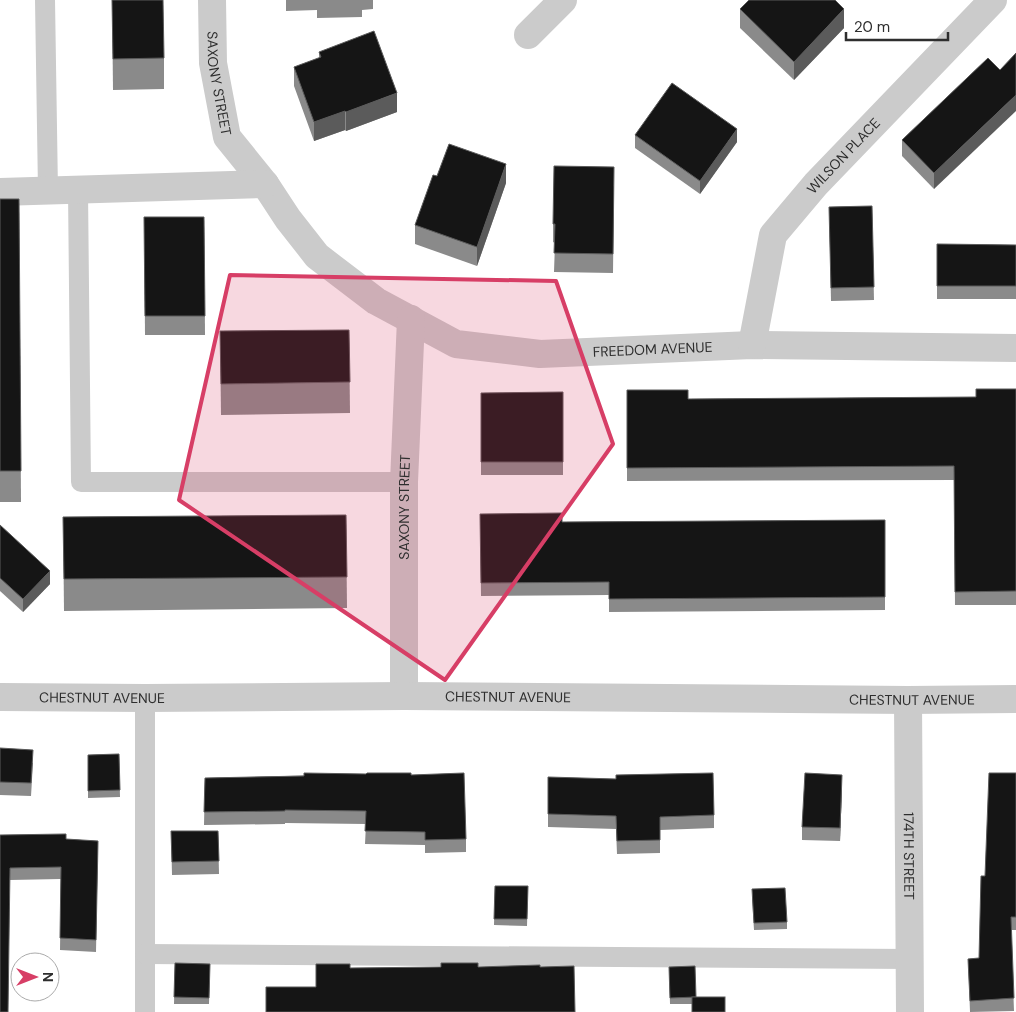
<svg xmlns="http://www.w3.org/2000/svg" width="1016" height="1012" viewBox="0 0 1016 1012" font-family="'DM Sans',sans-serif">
  <rect width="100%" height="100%" fill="#fff"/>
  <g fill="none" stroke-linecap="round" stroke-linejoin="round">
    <g stroke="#cbcbcb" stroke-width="20">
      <path d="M45,0l3,191"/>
      <path d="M78,190l3,292h323"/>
      <path d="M145,698v314"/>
      <path d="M145,954l765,5"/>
    </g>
    <g stroke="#cbcbcb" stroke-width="28">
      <path id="s1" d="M212,0l1,63 14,74 38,47 23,35 29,37 59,45 80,43 84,10 212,-9 264,3"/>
      <path d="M528,35l35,-35"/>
      <path d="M0,192l265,-8"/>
      <path id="s2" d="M752,345l21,-110 43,-51 177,-184"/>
      <path id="s3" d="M404,696v-214l7,-163"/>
      <path id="s4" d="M0,697l145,1 259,-2 504,4 108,-1"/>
      <path id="s5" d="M908,700l2,312"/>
    </g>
  </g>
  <g fill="#8a8a8a">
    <path d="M112,0l52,58v31l-51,1z"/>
    <path d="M286,0h87v9l-11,1v7l-45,1v-8l-31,1z"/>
    <path d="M740,9l104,19 -50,52 -54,-52z"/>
    <path d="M319,52l78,60 -51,19 -1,-1 -31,11 -20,-55v-19l25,-9z"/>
    <path d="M988,58l-54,131 -32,-33v-16z"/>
    <path d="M635,135l102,7 -37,52 -65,-46z"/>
    <path d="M437,176l69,7 -29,83 -62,-22v-19z"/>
    <path d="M614,186l-1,87 -59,-1 1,-29 -2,-1v-18z"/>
    <path d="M0,199h19l2,303h-21z"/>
    <path d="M872,206l2,94 -43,1 -2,-94z"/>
    <path d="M144,217h60l1,118h-60z"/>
    <path d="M937,244l79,1v54h-79z"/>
    <path d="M349,330l1,83 -129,2 -1,-84z"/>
    <path d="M627,390l61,9 288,-2 40,149v59h-61l-1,-125 -327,1z"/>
    <path d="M563,392v83h-82v-82z"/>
    <path d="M480,514l82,8 323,-2v90l-276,2v-17l-128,1z"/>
    <path d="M346,515l1,93 -283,3 -1,-94z"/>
    <path d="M0,525l50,59 -27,28 -23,-21z"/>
    <path d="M0,748l33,15 -2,33 -31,-1z"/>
    <path d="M119,754l1,43 -32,1v-43z"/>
    <path d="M1016,773v157h-5l3,81 -44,1 -2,-53 11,-1 6,-82z"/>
    <path d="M366,774l45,1 55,64v13l-41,1v-8l-60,-1 1,-20 -81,-1v1l-81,1 1,-47z"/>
    <path d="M548,777l166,38v13l-54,2v23l-43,1 -1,-25 -68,-2z"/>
    <path d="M842,788l-2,53 -38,-1v-13z"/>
    <path d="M171,831h47l1,43 -47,1z"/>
    <path d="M0,835l98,6 -2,111 -36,-2 1,-71 -51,1z"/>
    <path d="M495,886h33l-1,40 -33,-1z"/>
    <path d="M752,896l35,26v7l-33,1z"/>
    <path d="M175,963l35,1 -1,40h-35z"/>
    <path d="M669,967l27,30 -4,7h-22z"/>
  </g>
  <g fill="#5b5b5b">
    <path d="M844,9v19l-50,52v-18z"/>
    <path d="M397,93v19l-51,19v-19z"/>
    <path d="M1016,95v16l-82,78v-16z"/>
    <path d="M345,111v19l-31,11v-19z"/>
    <path d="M737,129v13l-37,52v-13z"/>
    <path d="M506,164v19l-29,83v-19z"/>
    <path d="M50,571v13l-27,28v-13z"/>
    <path d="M842,775v13l-2,53v-13z"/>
  </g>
  <g fill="#151515" stroke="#5b5b5b">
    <path d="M112,0h51l1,58 -51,1z"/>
    <path d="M749,0h86l9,9 -50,53 -54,-53z"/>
    <path d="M374,31l23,62 -51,19 -1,-1 -31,11 -20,-55 27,-10 -2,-5z"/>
    <path d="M1016,53v42l-82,78 -32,-33 86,-82 12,12z"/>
    <path d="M672,83l65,46 -37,52 -65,-46z"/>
    <path d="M449,144l57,20 -29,83 -62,-22 18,-50 4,1z"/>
    <path d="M554,166l60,1 -1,87 -59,-1 1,-29h-2z"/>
    <path d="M0,199h19l2,272h-21z"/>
    <path d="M872,206l2,81 -43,1 -2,-81z"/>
    <path d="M144,217h60l1,99h-60z"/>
    <path d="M937,244l79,1v41h-79z"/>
    <path d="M349,330l1,52 -129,2 -1,-53z"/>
    <path d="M976,389h40v202l-61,1 -1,-126 -327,2v-78h61v9l288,-2z"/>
    <path d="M563,392v70h-82v-69z"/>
    <path d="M562,513v9l323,-2v77l-276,2v-17l-128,1 -1,-69z"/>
    <path d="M346,515l1,62 -283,2 -1,-62z"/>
    <path d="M0,525l50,46 -27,28 -23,-21z"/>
    <path d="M0,748l33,2 -2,33 -31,-1z"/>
    <path d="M119,754l1,36 -32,1v-36z"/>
    <path d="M304,773l62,1 1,-1h44v2l53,-2 2,66 -41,1v-8l-60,-1 1,-20 -81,-1v1l-81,1 1,-34 99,-2z"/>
    <path d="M713,773l1,42 -54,2v23l-43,1 -1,-25 -68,-2v-37l68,2v-4z"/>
    <path d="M805,773l37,2 -2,53 -38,-1z"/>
    <path d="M989,773h27v144h-5l3,81 -44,3 -2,-42 11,-1 2,-82h4z"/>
    <path d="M171,831h47l1,30 -47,1z"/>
    <path d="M66,834v5l32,2 -2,99 -36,-2 1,-71 -51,1 -2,144h-8v-177z"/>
    <path d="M495,886h33l-1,33h-33z"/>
    <path d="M785,888l2,34 -33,1 -2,-34z"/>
    <path d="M175,963l35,1 -1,34 -35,-1z"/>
    <path d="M441,963h37v4l62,-2v2l34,-1 1,46h-309v-25h50v-23h34v4l91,-1z"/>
    <path d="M695,966l1,31 -26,1 -1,-31z"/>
    <rect x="692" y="997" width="33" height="15"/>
  </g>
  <path fill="#d73e66" fill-opacity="0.2" stroke="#d73e66" stroke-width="4" stroke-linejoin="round" d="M230,275l326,6 57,163 -168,236 -266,-180z"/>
  <g text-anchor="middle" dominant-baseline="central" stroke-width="5" stroke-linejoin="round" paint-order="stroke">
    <g font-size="14" fill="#2e2e2e" stroke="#fff">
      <text stroke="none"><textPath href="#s1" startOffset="84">SAXONY STREET</textPath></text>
      <text stroke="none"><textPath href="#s2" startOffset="218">WILSON PLACE</textPath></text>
      <text stroke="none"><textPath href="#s1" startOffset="650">FREEDOM AVENUE</textPath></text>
      <text stroke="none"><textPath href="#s3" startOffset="189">SAXONY STREET</textPath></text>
      <text stroke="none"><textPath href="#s4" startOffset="508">CHESTNUT AVENUE</textPath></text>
      <text stroke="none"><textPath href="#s4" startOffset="102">CHESTNUT AVENUE</textPath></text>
      <text stroke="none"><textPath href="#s4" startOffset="912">CHESTNUT AVENUE</textPath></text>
      <text stroke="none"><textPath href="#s5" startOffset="156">174TH STREET</textPath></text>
    </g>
  </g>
  <g transform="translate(35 977) rotate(90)"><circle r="24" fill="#ffffff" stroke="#ababab"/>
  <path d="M0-4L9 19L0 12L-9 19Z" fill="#d73e66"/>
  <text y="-8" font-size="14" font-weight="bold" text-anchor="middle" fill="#2e2e2e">N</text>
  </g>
  <path d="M846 32v8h102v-8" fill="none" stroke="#2e2e2e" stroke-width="2.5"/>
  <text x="854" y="32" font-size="15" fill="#2e2e2e" stroke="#ffffff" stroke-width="4" paint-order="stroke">20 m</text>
</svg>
